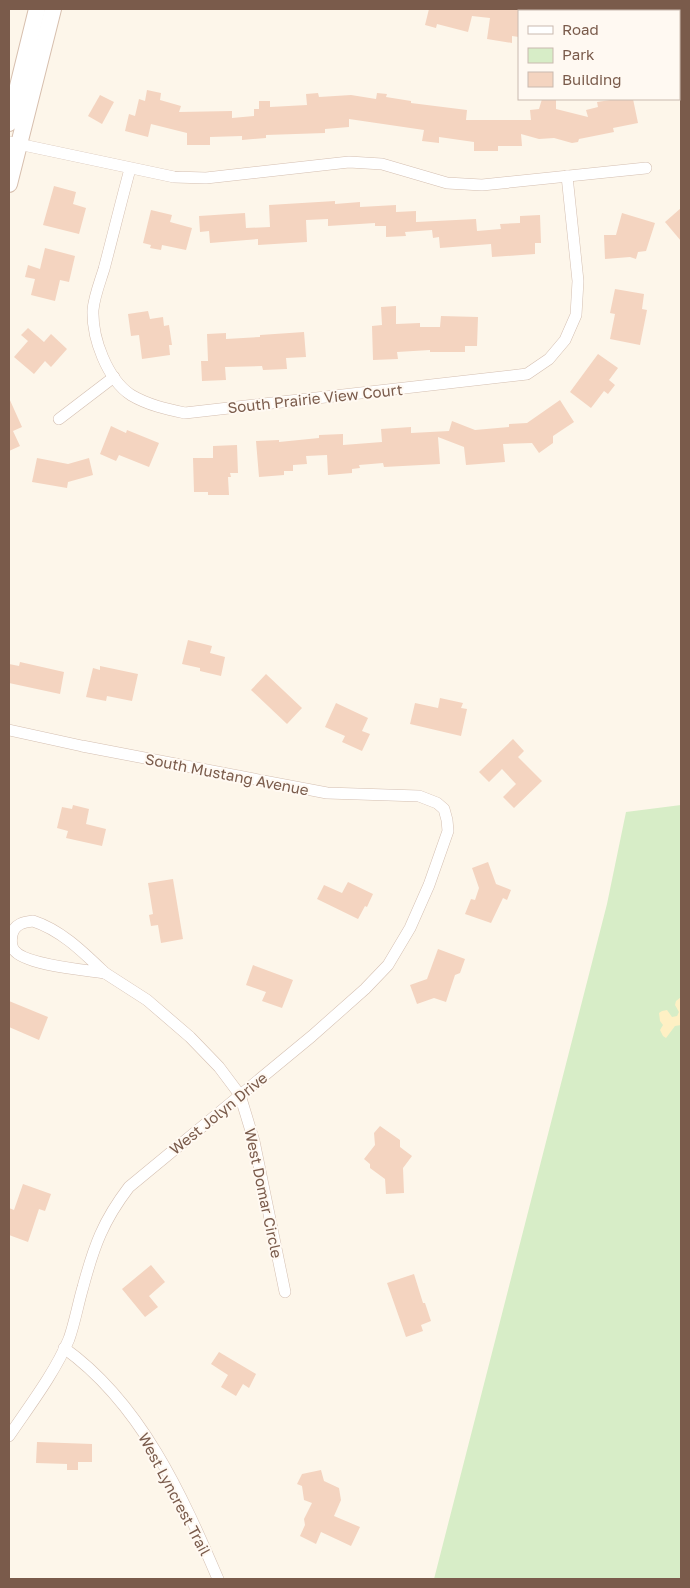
<svg xmlns="http://www.w3.org/2000/svg" width="690" height="1588" viewBox="0 0 690 1588" font-family="'Golos Text',sans-serif">
  <rect width="100%" height="100%" fill="#fdf6ea"/>
  <path fill="#d7edc7" d="M681,805v774h-247l173,-675 19,-92z"/>
  <path fill="#fef0c4" d="M681,997v28l-6,1 -9,12 -3,-2 -3,-6 3,-5 -3,-4 -1,-8 3,-2 5,-1 5,7 5,-1 2,-4 -4,-7 1,-4z"/>
  <g fill="#f4d4c0">
    <path d="M429,9h90v28l-7,-1v7l-25,-4 3,-21 -18,-2 -4,16 -31,-8 -1,4 -11,-3z"/>
    <path d="M147,90l14,3 -1,7 21,6 -2,6 53,-1v7l22,-2v-7h5v-8h11v6l37,-2 -1,-11 12,-1 1,4 32,-2 25,4 1,-6 10,1 -1,3 25,4v2l56,7 -1,10h65l-1,-10 9,-1 3,-10h14v10l32,8 -2,-7 12,-3 -1,-5 20,-3h16l5,24 -25,5 1,4 -35,7 -1,3 -6,1 -18,-5 -15,1 -18,-5 1,12h-24v5h-24v-9l-35,-5v6l-17,-2 2,-11 -75,-11v8l-24,2v4l-59,2v3l-24,2v-4l-32,1v8h-23v-12l-36,-9 -3,13 -23,-6 4,-17 6,2 4,-17 6,2z"/>
    <path d="M100,95l14,7 -12,22 -14,-8z"/>
    <path d="M54,186l22,6 -3,12 13,4 -7,26 -36,-9z"/>
    <path d="M335,201v3l25,-2v5l36,-2v7l20,-1v11l60,-3 1,12 24,-2 -1,-5 20,-1v-7l20,-1 1,28h-6v11l-43,3 -1,-13 -51,4 -1,-11 -6,1 -1,-8 -27,2 1,4 -20,1v-11h-11v-3l-47,3v-7l-22,1 1,22 -49,3v-6l-48,4 -1,-12 -9,1 -1,-16 46,-3 1,15 24,-1 -1,-22z"/>
    <path d="M681,208v33l-16,-19z"/>
    <path d="M151,210l21,5 -2,7 22,6 -6,22 -24,-5 -1,5 -11,-2 1,-3 -8,-2z"/>
    <path d="M622,213l33,10 -9,28 -8,1 -2,7 -6,-2 -25,2 -1,-24h12z"/>
    <path d="M45,248l30,8 -6,26 -9,-2 -5,21 -24,-6 4,-16 -10,-2 3,-12 12,4z"/>
    <path d="M615,289l29,5 -2,15 5,1 -7,35 -30,-6 5,-25 -5,-1z"/>
    <path d="M396,306v18l24,-1v4h20l1,-11 37,1 -1,29h-12v6h-35v-2l-33,2 1,7 -25,1 -1,-34 10,-1 -1,-18z"/>
    <path d="M148,311l2,8 13,-2 1,9 5,-1 3,20h-3l1,10 -28,4 -3,-24 -8,1 -3,-22z"/>
    <path d="M28,328l16,14 7,-8 16,15 -16,18 -6,-6 -11,13 -20,-17 14,-16 -7,-6z"/>
    <path d="M304,332l2,25 -20,1 1,11 -24,1 -1,-4 -37,1 1,13 -24,1 -1,-20h7l-1,-27 19,-1v6l34,-2v-2z"/>
    <path d="M598,354l20,14 -9,12 6,5 -7,9 -4,-3 -13,17 -21,-16z"/>
    <path d="M9,398l13,29 -9,4 7,15 -11,5z"/>
    <path d="M560,400l14,22 -21,14v7l-14,10 -7,-10 -29,1 2,18 -39,3 -2,-18 -26,-10 2,27 -56,3 -1,-4 -24,2 1,3 -8,1v4l-24,2 -1,-20 -21,1 1,8 -14,1v6h-9v4l-25,2 -3,-36 23,-1v2l40,-4v-3l24,-1v11l39,-3 -1,-13 30,-2v6l38,-2 3,-10 23,9 34,-3v-3l18,-1z"/>
    <path d="M111,426l15,7 1,-3 32,13 -10,24 -30,-12 -3,6 -16,-7z"/>
    <path d="M237,445l1,28h-8l1,4h-3l1,18h-21v-3h-14l-1,-34h20v-12z"/>
    <path d="M37,458l31,6 21,-6 4,17 -25,7 -1,6 -35,-6z"/>
    <path d="M188,640l24,6 -2,7 15,4 -4,19 -21,-5v-3l-18,-4z"/>
    <path d="M20,662l44,10 -4,22 -51,-11v-19l10,2z"/>
    <path d="M100,666l38,8 -6,27 -25,-5 -1,5 -20,-4 7,-29 7,2z"/>
    <path d="M266,674l36,34 -15,16 -36,-34z"/>
    <path d="M440,698l23,5 -2,5 6,1 -6,27 -51,-12 5,-21 23,5z"/>
    <path d="M336,703l32,15 -6,13 8,3 -8,17 -20,-9 3,-6 -20,-9z"/>
    <path d="M513,739l11,12 -6,6 24,24 -28,27 -11,-11 13,-13 -14,-15 -13,13 -10,-10z"/>
    <path d="M73,805l16,4 -3,15 20,5 -4,17 -36,-8 2,-7 -11,-3 5,-21 10,2z"/>
    <path d="M488,862l8,22 15,6 -4,10 -4,-2 -12,25 -26,-9 6,-15 4,1 4,-12 -7,-20z"/>
    <path d="M173,879l10,60 -22,4 -3,-18 -7,1 -2,-11 4,-1 -5,-31z"/>
    <path d="M348,882l25,12 -6,13 -2,-1 -7,13 -41,-20 7,-14 18,8z"/>
    <path d="M438,949l27,10 -5,14 -5,2 -9,27 -12,-4 -17,6 -7,-19 17,-6z"/>
    <path d="M253,965l40,15 -11,28 -20,-7 4,-9 -20,-7z"/>
    <path d="M9,1001l39,16 -9,23 -30,-13z"/>
    <path d="M380,1126l20,14v7l12,9 -9,12 1,25 -18,1 -1,-15 -15,-11v-4l-6,-5 11,-14 -1,-12z"/>
    <path d="M23,1184l28,10 -6,17 -6,-2 -11,33 -19,-7v-27l5,2z"/>
    <path d="M151,1265l14,17 -16,14 9,11 -13,10 -23,-28z"/>
    <path d="M414,1274l9,29h2l6,18 -10,4 2,6 -17,6 -19,-54z"/>
    <path d="M219,1352l37,22 -7,14 -6,-4 -7,12 -15,-9 7,-12 -17,-11z"/>
    <path d="M37,1442l55,2v18h-14v8h-11v-6l-31,-1z"/>
    <path d="M321,1470l3,11 15,7 2,12 -7,16 26,11 -9,19 -30,-14 -5,12 -16,-8 5,-11 -1,-6 8,-16 -8,-3 -2,-14 -5,-2 5,-10z"/>
  </g>
  <g fill="none" stroke-linecap="round" stroke-linejoin="round">
    <g stroke="#d4bfb1" stroke-width="12">
      <g id="street">
        <path d="M9,142l165,35 32,1 143,-16 33,2 65,19 35,2 164,-17"/>
        <path d="M130,169c-9,33 -17,66 -26,100 -4,13 -10,28 -11,41 -1,28 14,69 38,85 17,10 35,14 54,18l342,-39 22,-15 16,-19 11,-25 2,-34 -11,-105"/>
        <path d="M59,419l55,-42"/>
        <path d="M9,730l73,16 245,47 92,3 18,7 7,6 3,11 1,11 -19,54 -19,43 -22,37 -23,24 -53,47 -183,151c-26,34 -35,59 -46,100 -5,17 -8,35 -14,52 -15,35 -39,66 -60,97"/>
        <path d="M33,921c28,9 50,31 72,52 -19,-3 -81,-8 -91,-23 -3,-4 -3,-10 -2,-15 2,-11 12,-13 21,-14z"/>
        <path d="M105,973l42,27 43,37 29,30 21,28 14,46 31,151"/>
        <path d="M64,1348c77,55 118,147 154,231"/>
      </g>
    </g>
    <g stroke="#d7bfae" stroke-width="18">
      <g id="secondary">
        <path d="M9,123l28,-114"/>
        <path d="M9,184l44,-175"/>
      </g>
    </g>
    <use href="#street" stroke="#fff" stroke-width="11"/>
    <use href="#secondary" stroke="#fff" stroke-width="16"/>
  </g>
  <g text-anchor="middle" dominant-baseline="central" stroke-width="4" stroke-linejoin="round" paint-order="stroke">
    <g font-size="15" fill="#7a5b4b" stroke="#fff9f2">
      <text transform="translate(315 398) rotate(-6)">South Prairie View Court</text>
      <text transform="translate(227 774) rotate(11)">South Mustang Avenue</text>
      <text transform="translate(218 1113) rotate(-39)">West Jolyn Drive</text>
      <text transform="translate(264 1193) rotate(78)">West Domar Circle</text>
      <text transform="translate(175 1494) rotate(62)">West Lyncrest Trail</text>
    </g>
  </g>
  <rect width="690" height="1588" fill="none" stroke="#7a5b4b" stroke-width="20"/>
  <rect x="518" y="10" width="162" height="90" fill="#fff9f2" stroke="#cabaaf"/>
  <rect x="528" y="26" width="25" height="8" fill="#ffffff" stroke="#cabaaf"/>
  <text x="562" y="35" font-size="15" fill="#7a5b4b">Road</text>
  <rect x="528" y="48" width="25" height="15" fill="#d7edc7" stroke="#cabaaf"/>
  <text x="562" y="60" font-size="15" fill="#7a5b4b">Park</text>
  <rect x="528" y="72" width="25" height="15" fill="#f4d4c0" stroke="#cabaaf"/>
  <text x="562" y="85" font-size="15" fill="#7a5b4b">Building</text>
</svg>
